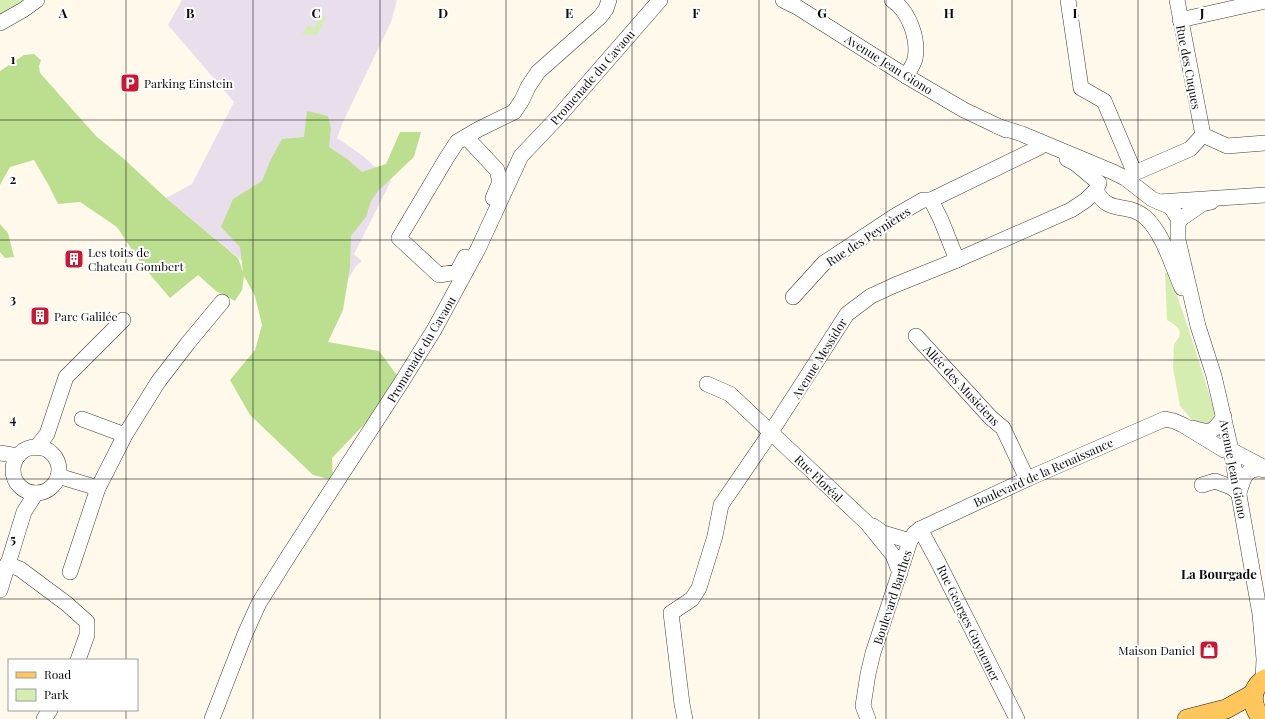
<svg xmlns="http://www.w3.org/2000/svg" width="1265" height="719" viewBox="0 0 1265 719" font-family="'Playfair Display',serif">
  <rect width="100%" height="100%" fill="#fff9eb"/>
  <path fill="#e9dfec" d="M182,0h215l-6,22 -48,100 -6,16 26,18 28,25 -37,73 8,7 -6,5 -36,59 -154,-127 26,-14 42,-82 -66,-77z"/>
  <g fill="#d6edb1">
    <path d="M0,0h37l-37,23z"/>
    <path d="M321,15l5,2 -9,18 -15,-1 5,-9 7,3z"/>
    <path d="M1165,273h2c6,5 11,25 14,34 12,35 23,70 34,106l-1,5 -4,6 -6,2 -11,-5 -13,-15 -7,-38 1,-24c11,-12 5,-17 -7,-24z"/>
  </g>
  <g fill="#bbdf8f">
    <path d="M34,54l7,6 -2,6 1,7 56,63 28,23 42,39 72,60 5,14 -3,-25 -19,-20 12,-28 29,-18 9,-22 11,-20 22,-2 3,-26 21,5 3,13 -2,18 18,12 15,13 24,-8 14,-32h21l-7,25 -36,34 -7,10 -5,16 -15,19 -1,31 -7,43 -15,32 51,9 20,27 -23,34 -44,46 1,22 -20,-5 -63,-60 -20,-35 25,-30 7,-25 -7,-29 -11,-20 -2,14 -7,11 -19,-10 -18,-16 -28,23 -28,-33 -25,-38 -37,-25 -22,2 -10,-20 -14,-24 -24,7 -10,18v-114l24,-16z"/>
    <path d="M0,224l8,9 6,24 -9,1 -5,-6z"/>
  </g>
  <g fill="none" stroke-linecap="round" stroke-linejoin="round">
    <g stroke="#3f3f3f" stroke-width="16">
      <g id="minor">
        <path d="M783,0l14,7 109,69 58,34 42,20"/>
        <path d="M892,0c17,11 27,39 23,59 -2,6 -5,11 -9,17"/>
        <path d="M1068,0l13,88 23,13 29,68 4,3 53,-23 13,-14 24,11 38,-3"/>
        <path d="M1177,0l26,135"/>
        <path d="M1180,20l85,-19"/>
        <path d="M0,23l23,-13 14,-10"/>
        <path d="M997,126l25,8 91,38 12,6 27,21 19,8 8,13 -1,6v14l20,86 16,50 17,74 29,164 4,45 -1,21"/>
        <path d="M466,137l31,33 3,12 -7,16"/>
        <path d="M1067,159l8,4 24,20 -3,7c12,26 32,11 50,28 18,17 26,48 36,70"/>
        <path d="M931,200l109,-53"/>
        <path d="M1159,202l106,-7"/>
        <path d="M1179,220l23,-16 9,-2"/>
        <path d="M465,257l-8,15 -18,3 -40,-37 47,-79 11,-17 22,-13 35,-17 8,-12 6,-13 10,-15 62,-55 6,-8 3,-9"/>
        <path d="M793,297l31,-34 71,-47 28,-16h8l10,20 16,40"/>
        <path d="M916,336l75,82 12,10 24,51"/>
        <path d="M707,384l23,10 137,129 26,32 7,18"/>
        <path d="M82,419l43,16"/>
        <path d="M1192,428c19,6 20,5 32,-11"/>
        <circle cx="36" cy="470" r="23"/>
        <path d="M36,448l11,-14 19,-57 57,-57"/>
        <path d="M0,453l18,3"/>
        <path d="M58,476l40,12"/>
        <path d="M1202,485l13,-4 16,6 8,6c4,-14 7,-28 26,-23"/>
        <path d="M873,526l10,7 27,8"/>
        <path d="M920,529l18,33 79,157"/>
        <path d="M7,564l13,5 47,35 20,18v13l-9,25"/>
        <path d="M70,572l28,-84 27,-53 33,-53 30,-39 34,-41"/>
        <path d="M0,590l24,-78 12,-19"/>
        <path d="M44,719l6,-9"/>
        <path d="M212,719l33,-85 14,-31 32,-51 110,-169 33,-53 44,-81 43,-93 38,-40 101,-116"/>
        <path d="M685,719l-3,-15 -11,-91 21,-14 7,-11 16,-52 6,-31 50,-73 76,-118 24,-18 24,-11 62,-25 114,-50 15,-10 10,-10"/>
        <path d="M868,719l-5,-13 5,-32 5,-21 37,-112 4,-7 6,-5 107,-50 138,-60 9,2 9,4 41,25h7l34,18"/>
      </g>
    </g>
    <g stroke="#1d1d1d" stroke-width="20">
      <g id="major">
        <path d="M1187,719l39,-10 27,-15"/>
        <path d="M1262,719c-11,-13 -13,-30 3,-40"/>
      </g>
    </g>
    <use href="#minor" stroke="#fff" stroke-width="15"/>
    <use href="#major" stroke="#ffc65b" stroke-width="19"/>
  </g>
  <path fill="none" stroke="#0c0c0c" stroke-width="1" stroke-opacity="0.55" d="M126,0v660M253,0v719M380,0v719M506,0v719M632,0v719M759,0v719M886,0v719M1012,0v719M1138,0v719M0,120h1265M0,240h1265M0,360h1265M0,479h1265M0,599h1265M126,710v9"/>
  <defs>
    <g id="parking-square" transform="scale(1)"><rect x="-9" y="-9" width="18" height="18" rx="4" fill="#c81833" stroke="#fff"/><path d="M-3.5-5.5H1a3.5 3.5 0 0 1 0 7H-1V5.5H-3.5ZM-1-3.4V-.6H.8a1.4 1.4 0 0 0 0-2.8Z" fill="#fff"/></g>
    <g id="building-square" transform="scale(1)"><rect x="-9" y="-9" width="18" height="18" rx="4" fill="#c81833" stroke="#fff"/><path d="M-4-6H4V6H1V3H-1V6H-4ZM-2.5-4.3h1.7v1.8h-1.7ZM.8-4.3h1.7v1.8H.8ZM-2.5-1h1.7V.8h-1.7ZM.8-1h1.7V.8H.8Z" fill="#fff"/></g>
    <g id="shop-square" transform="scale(1)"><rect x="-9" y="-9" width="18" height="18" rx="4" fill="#c81833" stroke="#fff"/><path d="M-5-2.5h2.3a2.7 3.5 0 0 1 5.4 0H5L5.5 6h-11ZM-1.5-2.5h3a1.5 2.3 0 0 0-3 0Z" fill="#fff"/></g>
  </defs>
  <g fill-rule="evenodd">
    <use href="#parking-square" x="130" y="83"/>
    <use href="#building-square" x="74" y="259"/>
    <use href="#building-square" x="40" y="316"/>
    <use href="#shop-square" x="1209" y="650"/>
  </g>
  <g text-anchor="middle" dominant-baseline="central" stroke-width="4" stroke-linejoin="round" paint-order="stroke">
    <g font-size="12" fill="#0c0c0c" stroke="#fff">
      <text transform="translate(889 64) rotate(32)">Avenue Jean Giono</text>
      <text transform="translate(1189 67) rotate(79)">Rue des Cuques</text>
      <text transform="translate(592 77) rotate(-49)">Promenade du Cavaou</text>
      <text transform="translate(868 236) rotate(-33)">Rue des Peynières</text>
      <text transform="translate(421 349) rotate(-59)">Promenade du Cavaou</text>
      <text transform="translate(819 358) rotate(-58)">Avenue Messidor</text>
      <text transform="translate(962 385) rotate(47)">Allée des Musiciens</text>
      <text transform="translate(1234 469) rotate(79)">Avenue Jean Giono</text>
      <text transform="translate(1043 472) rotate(-24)">Boulevard de la Renaissance</text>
      <text transform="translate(819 478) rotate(44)">Rue Floréal</text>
      <text transform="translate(892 597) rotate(-72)">Boulevard Barthes</text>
      <text transform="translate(969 623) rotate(64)">Rue Georges Guynemer</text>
    </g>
    <g font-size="12" fill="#0c0c0c" stroke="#fff" text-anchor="start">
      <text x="144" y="83">Parking Einstein</text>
      <text x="88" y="252">Les toits de<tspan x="88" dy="14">Chateau Gombert</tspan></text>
      <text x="54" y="316">Parc Galilée</text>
      <text x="1195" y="650" text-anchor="end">Maison Daniel</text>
    </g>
    <g font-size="13" font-weight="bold" fill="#0c0c0c" stroke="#fff">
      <text x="1219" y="573">La Bourgade</text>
    </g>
  </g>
  <g font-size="13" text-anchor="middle" font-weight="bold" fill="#0c0c0c" stroke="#fff" stroke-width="4" stroke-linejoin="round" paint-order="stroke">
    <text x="63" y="18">A</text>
    <text x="190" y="18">B</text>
    <text x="316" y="18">C</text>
    <text x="443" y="18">D</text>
    <text x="569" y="18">E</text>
    <text x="696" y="18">F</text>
    <text x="822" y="18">G</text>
    <text x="949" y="18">H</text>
    <text x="1075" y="18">I</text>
    <text x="1202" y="18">J</text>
    <text x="13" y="64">1</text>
    <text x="13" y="184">2</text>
    <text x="13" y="304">3</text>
    <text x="13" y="424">4</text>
    <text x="13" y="544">5</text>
  </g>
  <rect x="8" y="659" width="130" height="52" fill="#ffffff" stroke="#9e9e9e"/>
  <rect x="16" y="672" width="20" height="6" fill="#ffc65b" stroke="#9e9e9e"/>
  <text x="44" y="679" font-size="12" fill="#0c0c0c">Road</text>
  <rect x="16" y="689" width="20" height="12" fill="#d6edb1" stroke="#9e9e9e"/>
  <text x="44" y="699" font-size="12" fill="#0c0c0c">Park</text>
</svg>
